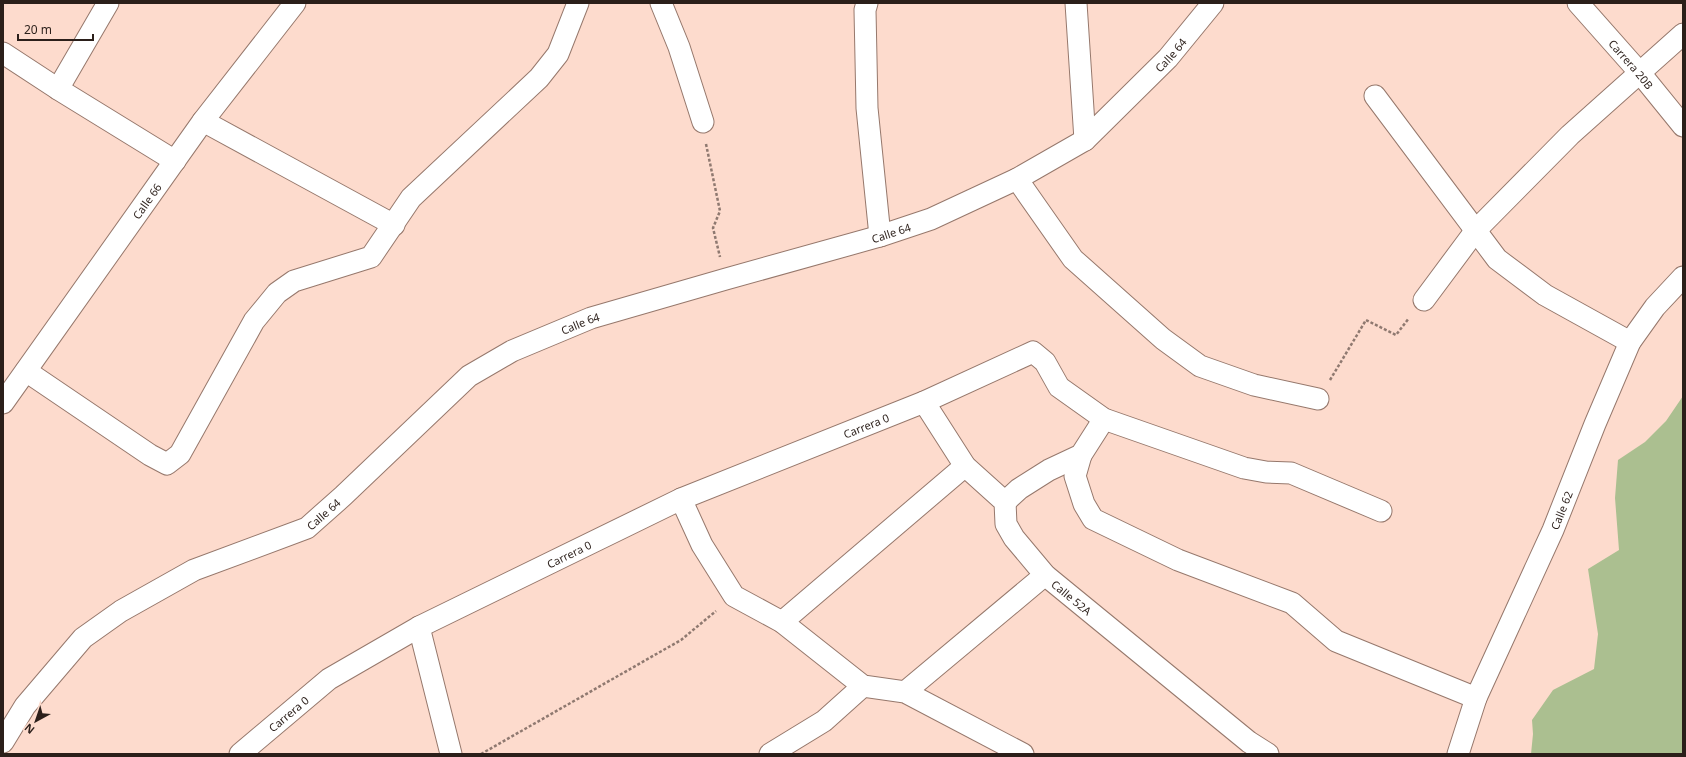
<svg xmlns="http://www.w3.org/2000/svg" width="1686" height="757" viewBox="0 0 1686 757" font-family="'Noto Sans',sans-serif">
  <rect width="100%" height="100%" fill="#fddbcd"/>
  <path fill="#abbf90" d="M1683,396v358h-152l2,-20 -1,-14 21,-30 41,-21 4,-35 -10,-65 31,-19 -4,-52 3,-38 27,-18 21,-21z"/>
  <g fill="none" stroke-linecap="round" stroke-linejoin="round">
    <g stroke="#96786c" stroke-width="23">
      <g id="street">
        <path d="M661,3l18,44 24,75"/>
        <path d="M867,3l-2,7 2,98 13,128"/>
        <path d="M1076,3l9,137"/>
        <path id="s1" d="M1578,3l62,70 43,53"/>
        <path d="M3,53l55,36 117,72"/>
        <path d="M58,89l50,-86"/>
        <path d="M1375,96l122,163 48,36 85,47"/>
        <path d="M203,121l191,104"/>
        <path d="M1017,179l56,80 90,80 37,27 54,19 64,14"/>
        <path d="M1424,300l52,-70 94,-95 113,-101"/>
        <path d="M26,371l124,84 17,9 13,-10 74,-133 23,-28 17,-12 77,-24 40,-59 128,-120 19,-24 20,-51"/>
        <path id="s2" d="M924,402l41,64 40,36 1,22 8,14 31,37 204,167 19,12"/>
        <path id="s3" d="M3,403l200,-282 92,-118"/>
        <path d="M1081,455l-6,21 9,28 9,15 85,41 114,43 44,38 140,57"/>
        <path d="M681,499l21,46 32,51 48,26 81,64 42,6 118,62"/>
        <path d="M1005,502l14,-13 30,-19 32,-15 23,-36"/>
        <path d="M782,622l183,-156"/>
        <path d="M419,627l32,127"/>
        <path d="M905,692l140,-117"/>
        <path id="s4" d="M3,742l22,-36 58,-68 38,-27 73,-41 113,-42 36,-32 126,-120 43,-25 79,-33 135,-39 154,-43 51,-17 86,-40 68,-39 83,-82 45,-55"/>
        <path id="s5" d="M240,754l89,-75 90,-52 262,-128 243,-97 109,-50 12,10 14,25 45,32 140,49 22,4 25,1 90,38"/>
        <path d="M770,754l54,-33 39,-35"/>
        <path id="s6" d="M1458,754l18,-56 77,-168 42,-106 35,-82 25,-35 28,-30"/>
      </g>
    </g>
    <g stroke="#8f7970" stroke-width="2.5" stroke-dasharray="3 2" stroke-linecap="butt">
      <path d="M706,144l14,67 -7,17 7,29"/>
      <path d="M1330,380l36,-60 30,15 13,-17"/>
      <path d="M481,754l200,-114 35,-29"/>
    </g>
    <use href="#street" stroke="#fff" stroke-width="21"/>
  </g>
  <g text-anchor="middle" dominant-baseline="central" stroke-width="3" stroke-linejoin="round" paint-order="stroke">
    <g font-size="11" fill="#2b1f1a" stroke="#fddbcd">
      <text stroke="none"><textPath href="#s4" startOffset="1388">Calle 64</textPath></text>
      <text stroke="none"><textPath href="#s1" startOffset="81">Carrera 20B</textPath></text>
      <text stroke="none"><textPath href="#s3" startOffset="248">Calle 66</textPath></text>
      <text stroke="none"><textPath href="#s4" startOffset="1052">Calle 64</textPath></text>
      <text stroke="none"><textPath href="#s4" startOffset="728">Calle 64</textPath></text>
      <text stroke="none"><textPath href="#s5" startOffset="711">Carrera 0</textPath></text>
      <text stroke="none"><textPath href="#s6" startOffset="265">Calle 62</textPath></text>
      <text stroke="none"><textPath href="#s4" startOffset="404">Calle 64</textPath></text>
      <text stroke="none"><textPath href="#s5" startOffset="387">Carrera 0</textPath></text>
      <text stroke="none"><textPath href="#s2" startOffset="251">Calle 52A</textPath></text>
      <text stroke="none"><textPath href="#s5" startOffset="63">Carrera 0</textPath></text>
    </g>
  </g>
  <rect width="1686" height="757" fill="none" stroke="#2b1f1a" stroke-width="8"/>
  <g transform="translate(36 721) rotate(220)" stroke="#fddbcd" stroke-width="3" paint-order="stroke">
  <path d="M0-3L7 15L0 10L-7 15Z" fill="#2b1f1a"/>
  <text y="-6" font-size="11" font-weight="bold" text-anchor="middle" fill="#2b1f1a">N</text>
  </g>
  <path d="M18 34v6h75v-6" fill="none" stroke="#2b1f1a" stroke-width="2"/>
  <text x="24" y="34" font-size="12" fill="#2b1f1a" stroke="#fddbcd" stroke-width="3" paint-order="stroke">20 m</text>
</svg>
